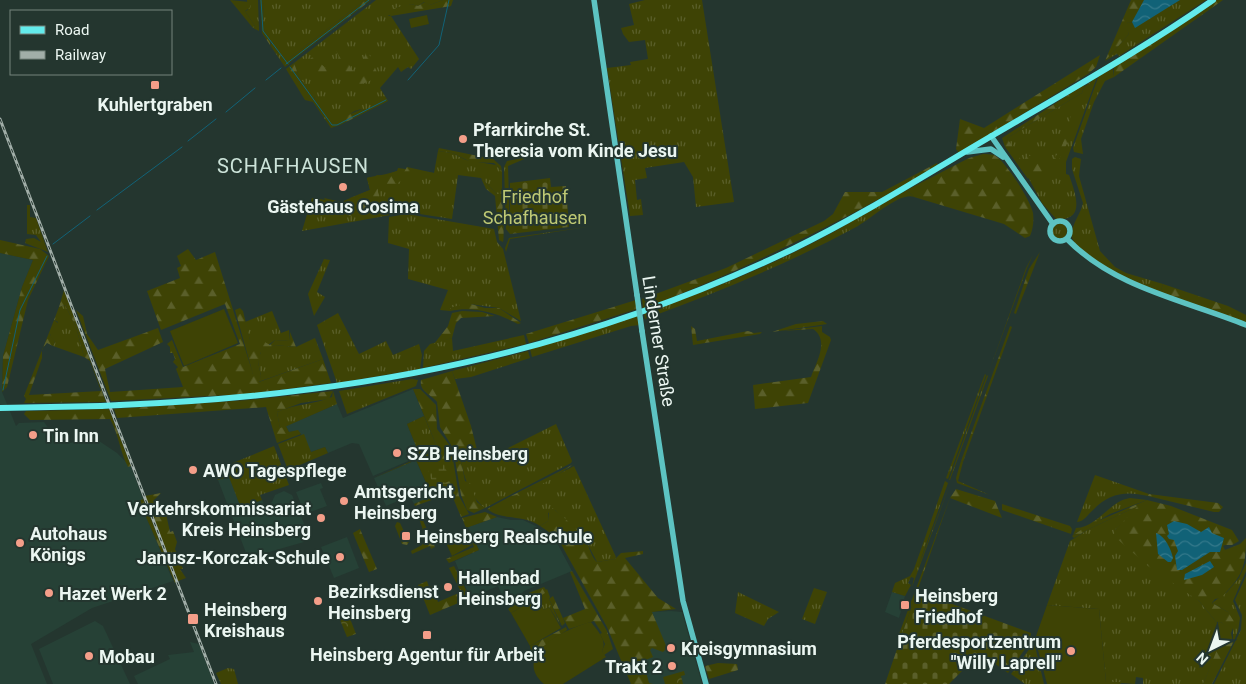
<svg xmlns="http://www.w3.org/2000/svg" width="1246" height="684" viewBox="0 0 1246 684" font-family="Roboto,sans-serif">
  <defs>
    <pattern id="grass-tufts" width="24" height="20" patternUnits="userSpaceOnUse" patternTransform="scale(1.25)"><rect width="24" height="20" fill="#3e4305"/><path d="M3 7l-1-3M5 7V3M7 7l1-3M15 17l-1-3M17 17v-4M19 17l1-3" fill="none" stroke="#5a5f2a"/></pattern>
    <pattern id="forest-firs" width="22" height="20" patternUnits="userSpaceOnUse" patternTransform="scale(1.25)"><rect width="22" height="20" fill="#3e4305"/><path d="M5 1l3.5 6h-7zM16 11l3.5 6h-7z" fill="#5a5f2a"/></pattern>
    <pattern id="wetland-marsh" width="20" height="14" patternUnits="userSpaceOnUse" patternTransform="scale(1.25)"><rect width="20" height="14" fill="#3e4305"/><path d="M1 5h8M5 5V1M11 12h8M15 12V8" fill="none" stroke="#5a5f2a"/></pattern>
    <pattern id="cemetery-stones" width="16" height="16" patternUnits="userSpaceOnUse" patternTransform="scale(1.25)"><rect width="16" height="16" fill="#3e4305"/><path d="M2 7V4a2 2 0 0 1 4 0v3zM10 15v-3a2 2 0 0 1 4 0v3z" fill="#5a5f2a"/></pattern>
    <pattern id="park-crowns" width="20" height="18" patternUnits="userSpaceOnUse" patternTransform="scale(1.25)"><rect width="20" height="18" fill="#3e4305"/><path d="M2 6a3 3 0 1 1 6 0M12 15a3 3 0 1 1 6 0" fill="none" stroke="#5a5f2a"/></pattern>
    <pattern id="water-waves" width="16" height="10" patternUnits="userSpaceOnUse" patternTransform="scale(1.25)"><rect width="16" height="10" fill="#116277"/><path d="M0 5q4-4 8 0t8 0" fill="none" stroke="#34798b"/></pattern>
  </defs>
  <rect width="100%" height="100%" fill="#24362f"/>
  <g fill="#264136">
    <path d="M0,253l33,7 -11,27 -19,69 -1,36 14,34 3,-3 25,-1 13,18 14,3 19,-8 27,18 14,14 12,32 -3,3 33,79 -81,27 -61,36 16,40h-47z"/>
    <path d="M413,389l11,27 -17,8 13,32 -47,20 -14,-32 -7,-1 -24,10 -3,-6 -14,5 -10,-18 -3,-3 -9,1 -3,-6 51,-22 6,14z"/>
    <path d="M416,460l16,37 -18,7 -4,-8 -24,10 -12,-28z"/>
    <path d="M229,476l12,32 21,-8 3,6 7,-4 3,-7 9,-4 8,4 19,45 -63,18 -30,-78z"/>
    <path d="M321,483l2,5 -3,1 7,17 -22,8 -9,-22z"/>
    <path d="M497,517l14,3h12l15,7 19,16 15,28 -48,20 -17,16 -9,-21 -28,12 -15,-37 24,-11 -11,-23z"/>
    <path d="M347,537l12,31 -25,10 -13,-31z"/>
    <path d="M892,592l13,4 -6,22 -14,-6z"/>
    <path d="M671,611l11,1 20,72h-53l-10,-32 13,-40z"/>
    <path d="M95,621l8,5 27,58h-77l-14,-35z"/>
    <path d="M190,642l9,2 15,40h-76l-4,-8 36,-17 -2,-4 26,-3z"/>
  </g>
  <g fill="url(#grass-tufts)">
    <path d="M247,0h11l1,31 -6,-3 2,-2 -10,-15 3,-1z"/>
    <path d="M263,0h102l-74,57 -1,6 -5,4 -15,-22 2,-2 -8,-14z"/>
    <path d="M376,0h67l-13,5 -6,-3 -6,4 -7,-2 -7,3h-6l-10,9h3l28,43 -8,10 -3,-2 -7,5 -3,-5 -18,21 8,13 -24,12 -2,-4c-10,1 -15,8 -22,14v2l-9,3 -18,-26 2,-5 -16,-20 -5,-14z"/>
    <path d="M645,0h57l32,202 -38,5 -3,-30 -9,-15 -39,6 2,10 -12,2 2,20 4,-1 2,16 -13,1 -23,-148 24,-3 -1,-3 18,-3 -3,-19 -16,2 -6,-8 -2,-6 13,-3 -5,-21z"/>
    <path d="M1173,0h33l-87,56 -2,-2 -12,7 24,-27 -4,-8 3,-4 7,1z"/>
    <path d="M1113,69l1,8 -9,4 -11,21 -13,37 2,15 -9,-2 -1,-4 26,-73z"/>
    <path d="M1097,77l-31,85v12l3,1c6,17 18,47 -13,44l-14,-16 -35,-65 75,-45 2,-6z"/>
    <path d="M438,151l14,2 14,7 30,5 6,6v23h-5l-16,-16 -23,-3 -6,44 -45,-7 -105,19 10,-33 29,4 29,-12 -3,-12c10,-3 19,-3 30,-7l1,-3 36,5z"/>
    <path d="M529,157l-21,9 2,68 -4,-5 -2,-62 3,-6z"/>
    <path d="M1075,157l6,2 -2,17 21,75 15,16 11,6 37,11 -3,9c-19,-8 -84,-36 -88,-56 -2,-11 9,-23 11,-34l-11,-34v-10z"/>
    <path d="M907,190l7,7c-14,-5 -42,21 -56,29 -68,37 -140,66 -213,93l-1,-6c64,-22 127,-47 186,-79 26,-15 51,-30 77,-44z"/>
    <path d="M27,205h3v12l6,1 12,34 -23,-9 1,-4 8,-1 7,4 -5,-7 -9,-1z"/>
    <path d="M407,214l87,15 3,13 6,7 18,72 -22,-13 -29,-4 -19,4 -1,3 -10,-1 8,-20 -40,-11 1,-30 -21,-6 1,-26z"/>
    <circle cx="1059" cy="231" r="8"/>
    <path d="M593,226l-83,13 -4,13 -1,-4 4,-10z"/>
    <path d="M1033,255l-6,13 -39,106 38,-106z"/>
    <path d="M324,259l6,1 -13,32 8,5 -11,19 -6,-22z"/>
    <path d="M65,305l11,22 8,30 -31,-11 2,-4 -5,-6 8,-14 -4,-2 5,-13z"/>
    <path d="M272,311l9,22 8,-3 1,11 -15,-1 -7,5 -18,-5 -5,-18z"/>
    <path d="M338,313l21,41 27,-13 7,14 26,-11 3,11 -2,14 -83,14 -20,-58z"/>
    <path d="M639,315l1,10 -9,1 -99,31 -2,-8z"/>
    <path d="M524,335l2,9 -103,24 1,-17 6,-7 22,-6 1,13z"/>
    <path d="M315,338l8,21 -65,23 3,-6 -3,-14 3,-11 14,-6 21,2z"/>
    <path d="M528,351l2,7 -59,19 -16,2 -3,-8z"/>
    <path d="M985,374l1,1 -38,104 -2,-1z"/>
    <path d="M987,375l1,1 -38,104h-1z"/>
    <path d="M412,379l6,1 -2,6 -69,28 -8,-23z"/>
    <path d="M333,391l4,13 -57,25 -3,-17c18,-8 39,-8 55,-15z"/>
    <path d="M424,416l14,33 -18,7 -13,-32z"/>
    <path d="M556,424l16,37 -1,2 -86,45c-16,-12 -22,-33 -25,-54l6,8h14z"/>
    <path d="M304,434l7,18 14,-5 3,6 -40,17 -10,-26z"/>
    <path d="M274,446l15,39 -29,10 2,5 -21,8 -12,-31 -11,3 -5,-9z"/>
    <path d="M961,461l2,1 -5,19 32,14 -33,-12 -1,-5z"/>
    <path d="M574,466l42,91 -1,2 -18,3 -13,-25 -29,-27 -7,3v8l-8,5c-18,-12 -37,-5 -53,-17l24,-13 16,-3v-3z"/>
    <path d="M1095,475l54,19 -1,2c-23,-5 -38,-3 -55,14 -6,5 -8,11 -16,12z"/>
    <path d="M945,481l3,2 -31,87 33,-86 -38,103 2,-9 -3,-1 -3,6 3,2 -6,11 -13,-4 3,-9 15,-7 4,-7z"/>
    <path d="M951,495l-50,142h-1l-1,-3z"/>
    <path d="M1130,498l17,2 -37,14 -37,21 3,-7c21,0 33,-27 54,-30z"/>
    <path d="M1138,506l1,2 -24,22 84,71 18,22 4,-1 6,6 -24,56h-60v-6l-7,-1 -1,7 -29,-2 -7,-73 -52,-4 23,-64 19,-12z"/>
    <path d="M1246,563v8l-13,30 7,17 -2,13 -5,12v-14l-5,-17 -16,-9 15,-11 12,-14z"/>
    <path d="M1246,576v108h-32l27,-54 1,-15 -7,-15z"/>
    <path d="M814,588l13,4 -12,32 -13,-5z"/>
    <path d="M547,589l3,8 -1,2 12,27 -12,-19 -5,3 -7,-12z"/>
    <path d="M738,592l41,20 -11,7 -4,7 -29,-13z"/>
    <path d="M1033,644l2,2 9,38h-19l-14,-10z"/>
    <path d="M228,668l6,1 4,15h-17l-5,-11z"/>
  </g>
  <g fill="url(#forest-firs)">
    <path d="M230,0l19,2 2,5 -6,4 10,15 -2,2z"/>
    <path d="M260,0h3l1,29 7,10 -1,6 -8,-12z"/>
    <path d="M365,0h6l-82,63 2,-6z"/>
    <path d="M443,0h10l-2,6 -60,10 -4,-2c5,-8 16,-7 24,-10l7,2 7,-4 5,3z"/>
    <path d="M1131,0h42l-38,23 -7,-1 -2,4 3,8 -24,27z"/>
    <path d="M1217,0h6l-109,77v-10z"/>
    <path d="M339,38c7,12 8,43 30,37l-5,-17 2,-5 3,1 10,23 -24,10 -1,-7 -10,-9 -9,-24 1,-8z"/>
    <path d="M319,52l2,12 6,5 -1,11 7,6 -8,5 -15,-32z"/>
    <path d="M1100,55l-4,12 -8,7 -129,79 -3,-4 4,-30 24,9z"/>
    <path d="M294,63l5,14 16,19 -2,6 -8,-2 -19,-31z"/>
    <path d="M1085,84l-3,9 -75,45 23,36 -2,5 -23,-32 -3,-9z"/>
    <path d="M362,109l2,4 -24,12v-2l6,-7z"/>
    <path d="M1073,112l6,1c-9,20 -20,68 -49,66l2,-4 -8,-14 2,-4 6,-2 12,12c24,-16 18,-34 29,-55z"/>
    <path d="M439,148l54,11 8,7 1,5 -8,-8 -23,-1 -19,-9 -14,-2z"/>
    <path d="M983,154c3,0 8,0 11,1 11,5 37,46 39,58 1,8 0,16 -3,23l-5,2 -21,-14 -90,-27 -7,-7 62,-32z"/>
    <path d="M937,163l1,3c-95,55 -192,103 -295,143l-1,-10 84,-31 98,-47 9,-7 12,-22h37z"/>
    <path d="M407,167l27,6 -3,3 -21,-4 -1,3 -17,12 -10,-3 -6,-9 7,1 14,-5 6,3z"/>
    <path d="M370,177l3,7 5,1v12l-6,2 -1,10h-13l-6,7c-11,0 -23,-8 -28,-18l17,4 4,7 5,-11 20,-8 -3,-12z"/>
    <path d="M481,178l16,16h5c0,8 3,45 1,48l-4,-2 -4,-44 -9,-7z"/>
    <path d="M0,240l40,9 9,7 -21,44 -21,87 -5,5 1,-36 19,-69 11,-27 -33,-7z"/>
    <path d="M188,249l8,11 19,-8 38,122 -18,-64 5,-2 3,3 7,29h11l9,5 5,-5 15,1v-9l6,15 -21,-2 -15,8 1,3 -3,6 3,14 -2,6 64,-23 8,24 -82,11 -138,7 -35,-91 7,6 4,18 11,16 60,-22 5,14 -58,27 5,23 73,-5 -7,-18 2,-2 -5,-5 2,-3 -2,-6h-3v-6l-3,-3 5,-4 11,27 57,-23 -15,-40 -64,26 -14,-39 33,-13 -3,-10 4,-2 -4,-10z"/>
    <path d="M1040,252l-23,59 -1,3 -2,-1 15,-44z"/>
    <path d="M1163,284l65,22 18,9v8l-86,-30z"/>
    <path d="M64,290l42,112 -82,1 2,-4 -2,-3 30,-76 5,4 -1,7 -8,4 5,7 -2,4 -6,-3 -5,6v9l-13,37 72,-4 -11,-30 -6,-4 -8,-30 -11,-22 -6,2z"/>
    <path d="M636,300l1,9 -108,34 -3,-9z"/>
    <path d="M467,303l18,5h14l22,15 -3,1c-21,-11 -44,-18 -68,-13v-3z"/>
    <path d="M462,311l20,1 13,4 -34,2 -5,5 -4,15 -18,6 14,-18 4,-13z"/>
    <path d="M823,321l4,3 -55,8 24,-8z"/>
    <path d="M691,326l4,3 2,12 51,-10 6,2 8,-1 -2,2 -67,11z"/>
    <path d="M822,326v6l8,5 1,3 -23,63 -53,6 -2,-24 58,-8c5,-14 19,-37 2,-48l-32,2z"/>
    <path d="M1010,326l2,1 -49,135 -2,-1z"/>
    <path d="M452,371l19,55 9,36h-14l-6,-7 5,26 5,2 7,19 8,6 -11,5 -7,-3 -6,-15 -8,-47 -13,-21 -3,-25c-6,-8 -18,-10 -16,-22z"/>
    <path d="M413,389h7l16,16 1,24 14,18 8,49 10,18 -8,3 -10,-24 -36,13 -1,-2 18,-8 -16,-36 -42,18 64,-29z"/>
    <path d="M333,391l-4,8 -28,4 -24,9 3,16 6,-2 3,6 9,-2 3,4 -24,9 -11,-36 -149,11 -3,-9 135,-9z"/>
    <path d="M109,409l22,57 -3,1c-8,-15 -9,-32 -18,-48l-80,1 -6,-6 2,-3h9z"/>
    <path d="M574,464l-26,17 -21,9v5l-5,3 -5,-3 -6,1z"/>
    <path d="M956,489l39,12 7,17 -52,-20z"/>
    <path d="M161,493l-8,8 6,16 7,-3 4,18 3,-1 4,11 -2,7 8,20h-3l6,9 -8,3 -33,-85z"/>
    <path d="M1149,494l69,9 5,4 -4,5h-5l-66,-16z"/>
    <path d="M143,499l33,83 -1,1 -36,-82z"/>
    <path d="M1147,500l24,6 61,24 7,11 -7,4h-7l-2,1 2,4 15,-6 6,-6c0,30 -4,38 -25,60l-6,1 -3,4 16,9 7,11 -4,10 2,10 -21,41h-9l23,-56 -5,-6 -4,1 -18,-22 -51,-35 -34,-30 1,-6 23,-24 -49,23 -15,9 -2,-2 27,-18 1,2z"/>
    <path d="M1002,504l68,22 2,3 -1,5 -69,-24z"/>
    <path d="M552,508c7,4 30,26 34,33 4,7 5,16 11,21l18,-3 6,-6 22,-2v3l-18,4 33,40 18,11 -24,3 15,36 -4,4 -11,-4 -2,2 3,7 -10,4 6,22 4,1h-22l-24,-57 -45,-81 -7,-10 -15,-10 8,-5 1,-10z"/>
    <path d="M417,512l3,2 15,33 -4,2 -1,-3 -18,8 -1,-3 11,-6 4,-6z"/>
    <path d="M485,512l12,5 -31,11 -4,-10z"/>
    <path d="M397,522l3,1 9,19 -2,3 -5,-1 -7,-18z"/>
    <path d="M360,529l17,40 -8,3 -16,-39z"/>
    <path d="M470,531l9,19 -30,13 -3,-4 28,-12 -6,-14z"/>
    <path d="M454,566l16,32 -40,17 -12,-30 9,-4 2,6 4,-1 5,16 23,-10 -12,-24z"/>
    <path d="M572,571l35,60 6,18 -9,6 -2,-4 3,-7 -5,-10 2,-1 -8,-12 -25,8 -6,-11 22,-9 -15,-37z"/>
    <path d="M544,587l2,3 -1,3 -34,20 -3,-4 18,-15z"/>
    <path d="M553,596l12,27 -3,3 -13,-27z"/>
    <path d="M566,627l1,3 -27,19 -7,10 -3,-13z"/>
    <path d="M718,663l19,1 1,6 -29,9 -4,-13z"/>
  </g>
  <path fill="url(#wetland-marsh)" d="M440,452l10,29 -16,6 -9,-25 5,-7z"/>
  <g fill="url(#cemetery-stones)">
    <path d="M550,178l1,9 15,-1 3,41 -59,7v-51z"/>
    <path d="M917,591l114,42 -1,9 -22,31 -28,-20 -31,31h-64z"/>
  </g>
  <g fill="url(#park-crowns)">
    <path d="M349,616l7,18 -9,3 -7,-17z"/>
    <path d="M684,671l1,4 -4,1 2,8h-18l-2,-7z"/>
  </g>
  <g fill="#3e4305">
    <path d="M427,15l2,9 -18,4 -2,-9z"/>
    <path d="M224,309l14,34 -54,23 -14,-35z"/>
    <path d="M461,534l6,13 -4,-9 5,-2 4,9 -20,11 -7,-15z"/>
    <path d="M537,598l7,12 5,-3 12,21 -31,18 -19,-33z"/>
    <path d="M1047,605l52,4 7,73h14l1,2h-74l-12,-45z"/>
    <path d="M591,622c6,8 17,19 11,29l4,6 -43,27h-19c-33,-29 22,-56 47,-62z"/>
  </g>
  <g fill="url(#water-waves)">
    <path d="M1144,0h36l-45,28 -3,-6z"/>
    <path d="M1174,521l13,3 14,8 8,-5 3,6 12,5 -4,14h-10l-28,18h-5l-2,-14 3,-5 -4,-11 -5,-1 -2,-3 2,-2 -2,-9z"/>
    <path d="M1156,533c9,3 15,16 17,25l-2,4h-3l-10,-8z"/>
    <path d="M1210,561l4,6 -12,8 -18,5 1,-6z"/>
  </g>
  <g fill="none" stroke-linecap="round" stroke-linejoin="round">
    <g stroke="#116277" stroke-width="1">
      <path d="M261,0l2,31 25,33"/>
      <path d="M286,64l83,-64"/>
      <path d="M290,67l42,58h5l49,-25"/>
      <path d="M266,80l15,-12"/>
      <path d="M408,80l31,-35 10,-45"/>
      <path d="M226,112l29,-24"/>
      <path d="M188,141l28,-22"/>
      <path d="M97,210l85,-63"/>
      <path d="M53,244l37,-28"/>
      <path d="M3,390l17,-80 27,-54"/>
    </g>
    <g stroke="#5dc3c2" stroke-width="5.5">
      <path d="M594,0l43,295"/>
      <path d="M991,136l62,88"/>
      <path d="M967,152l24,-3 12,8"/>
      <circle cx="1060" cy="231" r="10"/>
      <path d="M1067,239c48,49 117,61 179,86"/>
      <path d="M642,331l41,270 23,83"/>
    </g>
    <g stroke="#63ebeb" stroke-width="6">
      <path d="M120,405c241,-10 453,-51 673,-156 70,-34 135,-76 202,-115 73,-43 148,-85 218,-134"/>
      <path d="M0,408l101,-2"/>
    </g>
    <g stroke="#a1aea8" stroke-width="3">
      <path id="rail" d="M0,119l216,565"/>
    </g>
    <use href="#rail" stroke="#24362f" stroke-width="1" stroke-dasharray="4" stroke-linecap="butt"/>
    <path stroke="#5dc3c2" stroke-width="5.5" d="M637,295l5,36"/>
    <path stroke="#63ebeb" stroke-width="6" d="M101,406l19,-1"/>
  </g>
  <g fill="#f49e89" stroke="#24362f" stroke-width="2">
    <rect x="150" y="80" width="10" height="10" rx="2.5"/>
    <circle cx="463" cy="139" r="5"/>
    <circle cx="343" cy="187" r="5"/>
    <circle cx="33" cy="435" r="5"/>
    <circle cx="397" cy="453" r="5"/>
    <circle cx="193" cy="470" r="5"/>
    <circle cx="344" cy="501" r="5"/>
    <circle cx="321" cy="518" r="5"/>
    <rect x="401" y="531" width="10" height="10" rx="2.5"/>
    <circle cx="20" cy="543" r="5"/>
    <circle cx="340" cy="557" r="5"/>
    <circle cx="448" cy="587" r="5"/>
    <circle cx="49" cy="593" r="5"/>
    <circle cx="318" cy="601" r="5"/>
    <rect x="900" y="600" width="10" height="10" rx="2.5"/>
    <rect x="187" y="613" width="12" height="12" rx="2.5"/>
    <rect x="422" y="630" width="10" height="10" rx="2.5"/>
    <circle cx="671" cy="648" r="5"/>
    <circle cx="1071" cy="651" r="5"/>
    <circle cx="89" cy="656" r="5"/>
    <circle cx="672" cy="666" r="5"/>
  </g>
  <g text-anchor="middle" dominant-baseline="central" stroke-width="4" stroke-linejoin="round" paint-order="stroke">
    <g font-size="18" font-weight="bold" fill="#ebf6f1" stroke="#24362f" text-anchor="start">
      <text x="155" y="104" text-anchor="middle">Kuhlertgraben</text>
      <text x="473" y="129">Pfarrkirche St.<tspan x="473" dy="21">Theresia vom Kinde Jesu</tspan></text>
      <text x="343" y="206" text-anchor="middle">Gästehaus Cosima</text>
      <text x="43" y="435">Tin Inn</text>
      <text x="407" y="453">SZB Heinsberg</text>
      <text x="203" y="470">AWO Tagespflege</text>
      <text x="354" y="491">Amtsgericht<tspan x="354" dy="21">Heinsberg</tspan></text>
      <text x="311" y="508" text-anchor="end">Verkehrskommissariat<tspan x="311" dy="21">Kreis Heinsberg</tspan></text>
      <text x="30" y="533">Autohaus<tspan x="30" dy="21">Königs</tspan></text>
      <text x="416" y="536">Heinsberg Realschule</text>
      <text x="330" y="557" text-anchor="end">Janusz-Korczak-Schule</text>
      <text x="458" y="577">Hallenbad<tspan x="458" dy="21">Heinsberg</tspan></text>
      <text x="328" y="591">Bezirksdienst<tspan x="328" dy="21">Heinsberg</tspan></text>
      <text x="59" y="593">Hazet Werk 2</text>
      <text x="915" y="595">Heinsberg<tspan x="915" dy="21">Friedhof</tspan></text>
      <text x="204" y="609">Heinsberg<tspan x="204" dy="21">Kreishaus</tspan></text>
      <text x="1061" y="641" text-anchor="end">Pferdesportzentrum<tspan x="1061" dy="21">"Willy Laprell"</tspan></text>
      <text x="681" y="648">Kreisgymnasium</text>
      <text x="427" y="654" text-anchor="middle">Heinsberg Agentur für Arbeit</text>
      <text x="99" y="656">Mobau</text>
      <text x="662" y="666" text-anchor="end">Trakt 2</text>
    </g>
    <g font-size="18" fill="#bfc974" stroke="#24362f">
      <text x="535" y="196">Friedhof<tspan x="535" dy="21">Schafhausen</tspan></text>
    </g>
    <g font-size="18" fill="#ebf6f1" stroke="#24362f">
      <text transform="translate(659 341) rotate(81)">Linderner Straße</text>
    </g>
    <g font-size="20" letter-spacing="1" fill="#cce3d9" stroke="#24362f">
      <text x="293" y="166">SCHAFHAUSEN</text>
    </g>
  </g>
  <rect x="10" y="10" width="162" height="65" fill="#24362f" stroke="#74837d"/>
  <rect x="20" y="26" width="25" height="8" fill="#63ebeb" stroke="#74837d"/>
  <text x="55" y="35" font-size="15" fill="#ebf6f1">Road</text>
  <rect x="20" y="51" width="25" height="8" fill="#a1aea8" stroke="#74837d"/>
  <text x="55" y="60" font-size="15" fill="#ebf6f1">Railway</text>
  <g transform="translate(1211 649) rotate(222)" stroke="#24362f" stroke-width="4" paint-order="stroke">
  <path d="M0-4L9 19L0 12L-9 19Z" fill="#ebf6f1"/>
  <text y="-8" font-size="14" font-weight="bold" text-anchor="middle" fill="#ebf6f1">N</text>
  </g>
</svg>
